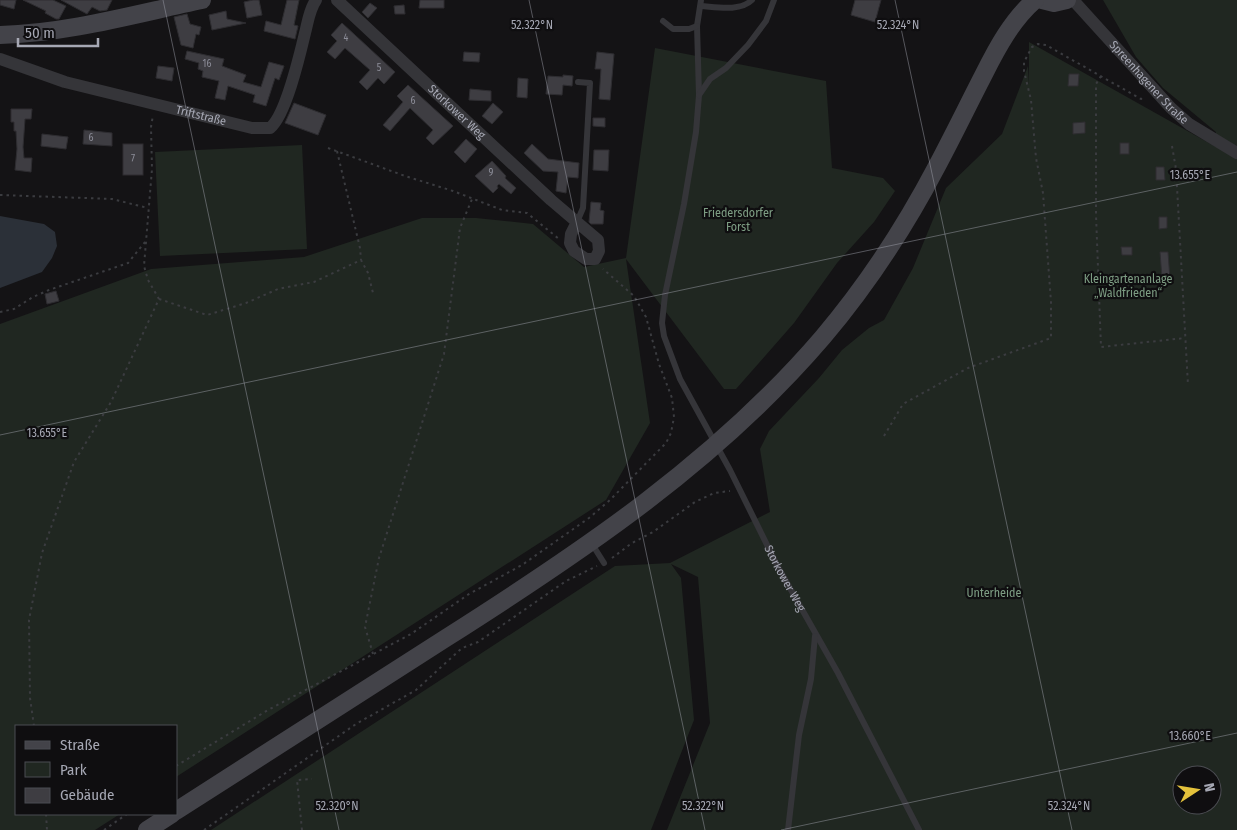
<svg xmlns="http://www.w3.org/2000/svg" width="1237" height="830" viewBox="0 0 1237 830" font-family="'Fira Sans Condensed',sans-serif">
  <rect width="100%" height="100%" fill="#141315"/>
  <g fill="#202721" fill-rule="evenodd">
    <path d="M1103,0h134v830h-570l43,-107 -12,-146 -27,-13 10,14 13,142 -43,110h-440l404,-264 55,-3 100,-51 -10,-63 9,-18 50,-53 23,-28 27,-22 15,-8 29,-52 33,-80 56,-54 26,-68 1,19v-43l187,105v-15l-53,-44 -27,-31zM1182,775h30v30h-30z"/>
    <path d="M655,48l171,33 6,87 51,10 12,13 -21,31 -37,41 -43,60 -58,66h-12l-98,-130 24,164 -44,77 -430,277v-51h-160v88h104l-25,16h-95v-506l151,-55 153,-12 118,-39h54l57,6 51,43 42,-9z"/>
    <path d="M302,145l5,104 -147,7 -5,-104z"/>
  </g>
  <path fill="#2b3038" d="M0,216l44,8 11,8 2,14 -5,12 -10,14 -42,16z"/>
  <g fill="#3e3d42" stroke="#2e2d31">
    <path d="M0,0h16l-2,9 -14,-4z"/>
    <path d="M23,0h30l13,6 -7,13h-3l-11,-6 1,-2z"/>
    <path d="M61,0h51l-5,10 -7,1 -8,-4 -5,7z"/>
    <path d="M253,0h6l3,15 -15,3 -3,-16z"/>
    <path d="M287,0h12l-5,25 4,1 -3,13 -31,-8 2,-10 15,4z"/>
    <path d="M420,0h24v8h-25z"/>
    <path d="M855,0h26l-6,22 -24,-7z"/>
    <path d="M370,3l7,5 -9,10 -6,-6z"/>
    <path d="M404,5l1,9h-10l-1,-8z"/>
    <path d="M226,11l1,8 19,4 -34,7 -3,-15z"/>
    <path d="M187,14l3,10 11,3 -2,8 -3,-1 -3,14 -12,-3 -7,-28z"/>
    <path d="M342,23l53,49 -11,12 -6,-6 -11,12 -8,-8 11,-12 -25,-22 -10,11 -8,-7 10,-11 -6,-6z"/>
    <path d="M187,51l37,8 -2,7 24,9 -3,7 18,5 8,-25 15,4 -5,14 -4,-2 -9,28 -13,-4 2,-7 -27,-9 -3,14 -10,-2 4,-17 -17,-4 1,-6 -5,-2 1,-6 -14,-4z"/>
    <path d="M464,52l16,1 -1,9 -16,-1z"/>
    <path d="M597,52l17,2 -4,46 -11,-1 2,-30h-6z"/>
    <path d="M158,66l16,2 -2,13 -16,-3z"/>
    <path d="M1069,74h10l-1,12h-10z"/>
    <path d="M563,75l10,1 -1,10 -9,-1 -1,10 -16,-1 2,-18 15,1z"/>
    <path d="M518,78l10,1 -1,19 -10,-1z"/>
    <path d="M408,85l45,41 -20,19 -7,-7 7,-8 -23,-22 -20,23 -7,-6 20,-23 -6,-6z"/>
    <path d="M470,89l21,2v10l-22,-1z"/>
    <path d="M294,103l32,12 -8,20 -33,-12z"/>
    <path d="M493,103l10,9 -11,12 -10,-8z"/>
    <path d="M11,109h21l-1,10h-6l-2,28 1,11h8l-1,14 -16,-2 2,-21 -1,-18h-2v-9h-3z"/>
    <path d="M593,118h12v9l-12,-1z"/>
    <path d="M1085,122v11l-12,1v-11z"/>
    <path d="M84,130l28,3v13l-29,-2z"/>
    <path d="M42,134l26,3 -2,12 -25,-3z"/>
    <path d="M466,139l11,10 -12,14 -11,-11z"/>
    <rect x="1120" y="143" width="9" height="11"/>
    <rect x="123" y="144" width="20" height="31"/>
    <path d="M532,144l16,15 31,4 -1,15 -10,-1 -2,16 -10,-2 2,-19 -15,-1 -19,-18z"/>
    <path d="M594,150h15l-1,21 -15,-1z"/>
    <path d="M492,161l14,15 -1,2 11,10 -5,6 -12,-10 -2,2 1,2 -5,5 -18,-17z"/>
    <path d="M1156,167h8l1,13h-9z"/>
    <path d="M591,202l10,1 -1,7 4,1 -1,13h-12l-2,-2z"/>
    <path d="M1159,217h8v11l-8,1z"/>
    <path d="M1121,247h11v8h-10z"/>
    <path d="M1160,252h8l2,27h-8z"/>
    <path d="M56,291l3,10 -12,3 -2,-10z"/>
  </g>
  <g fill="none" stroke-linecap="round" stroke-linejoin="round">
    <g stroke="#3b3c40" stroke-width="2" stroke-dasharray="2.5 4" stroke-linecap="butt">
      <path d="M1101,76l-5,8v131l5,132 84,-9"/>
      <path d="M1172,146l4,23 12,216"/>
      <path d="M328,148l77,28 48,15 49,19 25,3 32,26"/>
      <path d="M337,151l23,97 1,12"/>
      <path d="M0,195l112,4 36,9"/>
      <path d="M159,299l48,16 39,-12 32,-14 36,-7 47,-22 7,13 5,20"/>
      <path d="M0,312l14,-3 19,-12 16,-7 79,-27 17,-21"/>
      <path d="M884,436l19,-32 65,-36 83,-30v-36l-8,-109 -7,-35 -5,-58 -7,-29v-9l8,-15 6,-3 8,1 95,54 4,-3"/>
      <path d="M612,558l20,-15 21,-11 42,-30 19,-9 16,-2"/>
      <path d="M373,654l-8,-27 14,-69 65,-204 16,-126 12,-29"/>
      <path d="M34,726l-4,-28 -1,-78 13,-67 32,-91 37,-60 48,-103 -11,-19 -4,-14 8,-97 -1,-42 2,-12"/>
      <path d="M176,766l92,-56 143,-76 58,-40 53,-29 67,-47 21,-18 56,-57 5,-10 3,-16 -2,-19 -13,-34 -13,-47 -12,-21 -31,-27"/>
      <path d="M46,814l1,16"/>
      <path d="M104,830l23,-16"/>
      <path d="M204,830l152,-106 60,-34 46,-42 16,-6 88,-61 31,-15"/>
      <path d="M302,830l-5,-50 15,-1"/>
    </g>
    <g stroke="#353539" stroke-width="6">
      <path id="s1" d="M701,0l-4,26 2,69 -3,37 -12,72 -19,91 -3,28 2,13 16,43 50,91 48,97 60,106 81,157"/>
      <path d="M701,6c15,1 39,6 51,-6"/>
      <path d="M663,21l10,8h16l8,-3"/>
      <path d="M699,95l11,-16 16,-11 22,-23 18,-24 8,-21"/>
      <path d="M577,222l6,-14 7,-125 -12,-1"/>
      <path d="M592,544l12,19"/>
      <path d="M788,830l11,-95 12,-56 4,-43"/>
    </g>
    <g stroke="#353539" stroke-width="12">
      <path id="s2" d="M337,0l214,200 47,40 1,11 -4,8h-9l-12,-8 -4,-8 1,-9 6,-12"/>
      <path id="s3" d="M1073,0l98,108 18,16 48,29"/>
      <path id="s4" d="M0,59l65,23 187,46h18c16,-13 30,-74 35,-95 3,-11 4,-23 11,-33"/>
    </g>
    <g stroke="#434349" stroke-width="18">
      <path d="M1042,0l12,3 13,-3"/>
      <path d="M0,35c69,-2 135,-21 202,-35"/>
      <path d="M176,811c90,-57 180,-115 270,-173 137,-87 271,-177 377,-301 44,-52 82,-110 114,-171 16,-30 31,-61 47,-92 13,-26 28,-54 51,-74"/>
      <path d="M147,830l25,-16"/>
    </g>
  </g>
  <path fill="none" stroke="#a6a8b4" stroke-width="1" stroke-opacity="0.45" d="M163,0l176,830M529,0l176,830M895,0l177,830M0,435l1237,-263M781,830l456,-97"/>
  <g text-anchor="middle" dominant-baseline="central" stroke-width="4.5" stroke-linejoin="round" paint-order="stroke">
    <g font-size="10" fill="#8c8d98">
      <text x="346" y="38">4</text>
      <text x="207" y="64">16</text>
      <text x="379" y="68">5</text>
      <text x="413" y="101">6</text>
      <text x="91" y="138">6</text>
      <text x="133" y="159">7</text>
      <text x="491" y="173">9</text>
    </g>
    <g font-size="12" fill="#a6a8b4" stroke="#0f0e10">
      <text stroke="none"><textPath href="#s3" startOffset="112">Spreenhagener Straße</textPath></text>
      <text stroke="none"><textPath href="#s2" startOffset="164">Storkower Weg</textPath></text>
      <text stroke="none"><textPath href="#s4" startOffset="209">Triftstraße</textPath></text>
      <text stroke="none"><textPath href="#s1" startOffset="611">Storkower Weg</textPath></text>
    </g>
    <g font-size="12" fill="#7e9e84" stroke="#0f0e10">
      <text x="738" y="213">Friedersdorfer<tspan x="738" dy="14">Forst</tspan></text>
      <text x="1128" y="279">Kleingartenanlage<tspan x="1128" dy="14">„Waldfrieden“</tspan></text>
      <text x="994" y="593">Unterheide</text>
    </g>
  </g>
  <g font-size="12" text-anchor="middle" fill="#a6a8b4" stroke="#0f0e10" stroke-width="4.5" stroke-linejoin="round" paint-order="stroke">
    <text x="532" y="29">52.322°N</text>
    <text x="898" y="29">52.324°N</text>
    <text x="1190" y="179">13.655°E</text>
    <text x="47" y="437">13.655°E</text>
    <text x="1190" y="740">13.660°E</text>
    <text x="337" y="810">52.320°N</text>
    <text x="703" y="810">52.322°N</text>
    <text x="1069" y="810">52.324°N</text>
  </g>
  <rect x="15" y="725" width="162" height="90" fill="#0f0e10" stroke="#4b4c52"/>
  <rect x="25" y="741" width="25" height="8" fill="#434349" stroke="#4b4c52"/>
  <text x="60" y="750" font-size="15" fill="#a6a8b4">Straße</text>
  <rect x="25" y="762" width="25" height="15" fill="#202721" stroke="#4b4c52"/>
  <text x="60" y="775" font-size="15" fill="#a6a8b4">Park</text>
  <rect x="25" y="788" width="25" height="15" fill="#3e3d42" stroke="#4b4c52"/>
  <text x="60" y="800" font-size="15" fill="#a6a8b4">Gebäude</text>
  <g transform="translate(1197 790) rotate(78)"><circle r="24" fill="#0f0e10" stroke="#4b4c52"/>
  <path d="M0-4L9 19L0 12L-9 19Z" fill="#e4c23c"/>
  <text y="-8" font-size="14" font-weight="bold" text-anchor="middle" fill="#a6a8b4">N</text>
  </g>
  <path d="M18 38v8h80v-8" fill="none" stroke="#a6a8b4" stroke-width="2.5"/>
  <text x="25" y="38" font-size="15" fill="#a6a8b4" stroke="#0f0e10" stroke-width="4" paint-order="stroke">50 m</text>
</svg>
